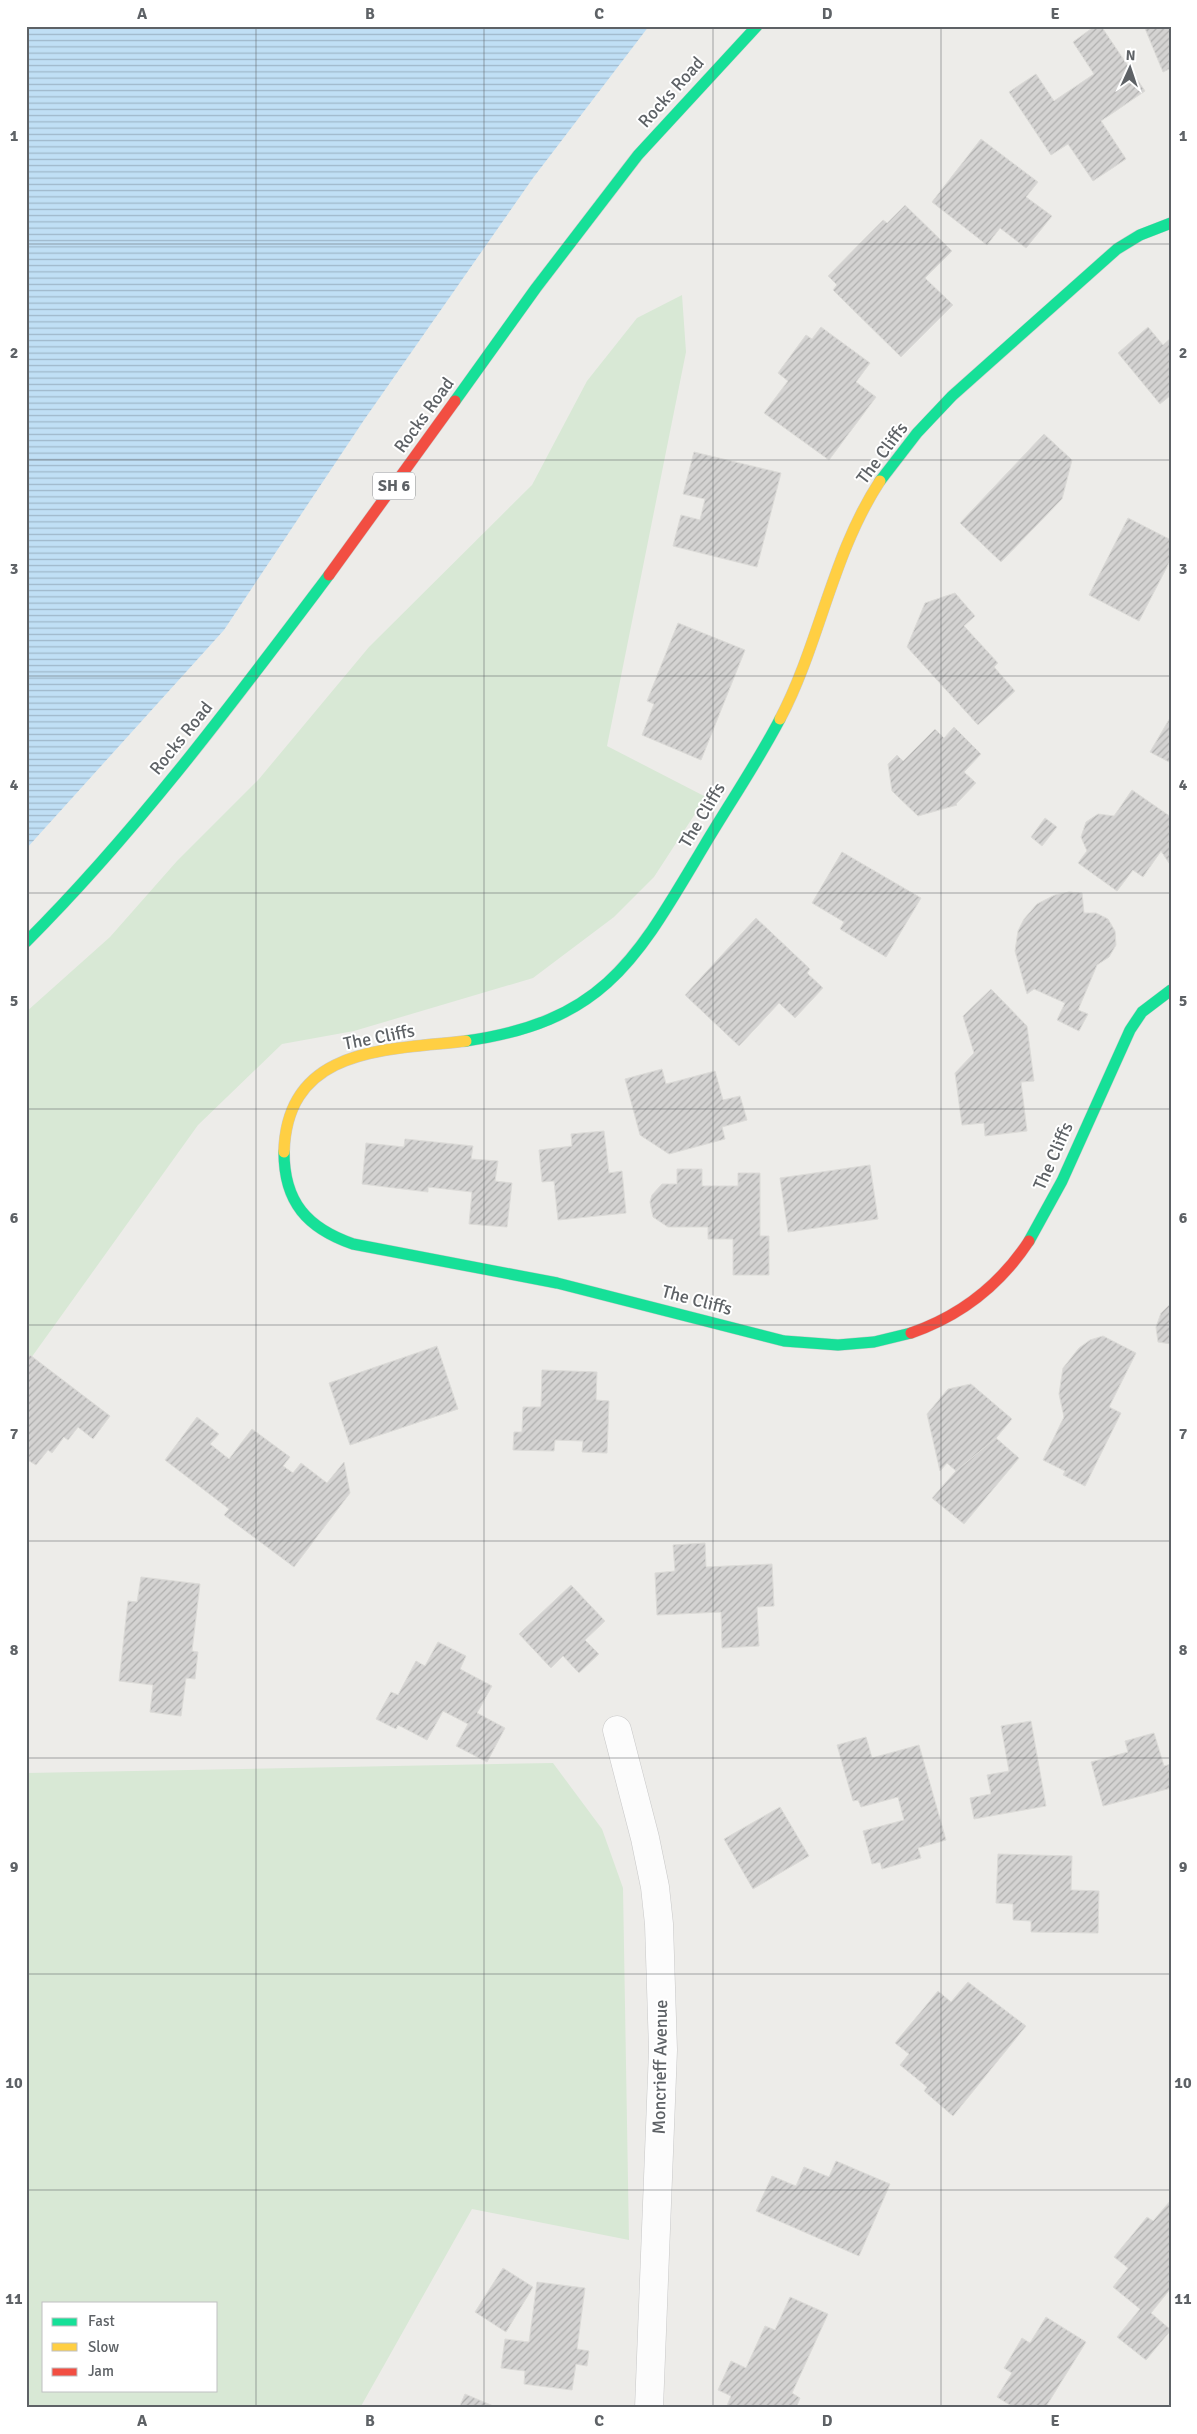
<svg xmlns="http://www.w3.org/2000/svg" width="1197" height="2434" viewBox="0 0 1197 2434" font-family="Signika,sans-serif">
  <defs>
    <pattern id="water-rules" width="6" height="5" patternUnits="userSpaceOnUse" patternTransform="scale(1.25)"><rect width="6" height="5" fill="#c0dff5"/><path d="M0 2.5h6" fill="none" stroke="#9fb8ca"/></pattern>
    <pattern id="building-hatch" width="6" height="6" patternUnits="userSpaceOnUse" patternTransform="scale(1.25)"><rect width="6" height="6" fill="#d4d3d2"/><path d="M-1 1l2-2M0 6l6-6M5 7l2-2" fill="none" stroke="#afafae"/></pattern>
  </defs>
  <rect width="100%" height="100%" fill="#edece9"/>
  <g fill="#d8e8d5" fill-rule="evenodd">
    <path d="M682,295l4,57 -79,394 99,51 -52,80 -40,40 -81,61 -179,53 -72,13 -84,81 -172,240v-353l84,-75 67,-76 82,-82 110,-132 163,-162 55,-104 50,-63z"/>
    <path d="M553,1763l49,66 21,59 6,352 -157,-31 -112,199h-334v-635zM44,2303h172v87h-172z"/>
  </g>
  <path fill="url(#water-rules)" d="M26,26h623l-116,152 -169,242 -140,210 -198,219z"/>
  <g fill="url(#building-hatch)" stroke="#dcdbd8">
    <path d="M1095,26h6l44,65 -44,30 25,38 -33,22 -25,-37 -17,11 -42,-63 27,-18 18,27 40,-27 -21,-32z"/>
    <path d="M1144,26h27v42l-8,4z"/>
    <path d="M981,139l57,43 -12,15 26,19 -26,32 -26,-20 -13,17 -55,-43z"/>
    <path d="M905,205l47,46 -27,27 28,27 -52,52 -68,-67 4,-5 -9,-9 55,-56 4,3z"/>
    <path d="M821,327l49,36 -14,19 20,15 -47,63 -65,-47 24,-32 -10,-8 28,-38 6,4z"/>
    <path d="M1148,327l15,18 8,-7v57l-11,9 -42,-51z"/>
    <path d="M1044,434l28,26 -10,39 -61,63 -41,-39z"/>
    <path d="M694,452l87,21 -24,94 -84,-21 8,-31 19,5 5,-21 -22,-5z"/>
    <path d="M1128,518l43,22v19l-32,62 -50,-26z"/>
    <path d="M955,593l20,23 -11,10 34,37 -4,4 21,24 -37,34 -71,-78 18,-44z"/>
    <path d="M678,623l67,27 -44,110 -59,-25 12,-31 -7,-3z"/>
    <path d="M1170,718h1v45l-21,-11z"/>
    <path d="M954,727l27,27 -17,18 12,11 -20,21 1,1 -39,11 -26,-25 -4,-27 9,-9 6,6 32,-32 9,9z"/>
    <path d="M1132,790l39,27v49l-10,-15 -18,26 -10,-7 -16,21 -39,-28 9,-12 -6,-14 5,-15 12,-8 16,2z"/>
    <path d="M1045,818l12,9 -15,19 -11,-9z"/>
    <path d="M842,852l79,46 -35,59 -46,-28 4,-7 -32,-19z"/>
    <path d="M1069,892l13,1 2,20h12l12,6 7,12 1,14 -7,12 -12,8 -19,45 10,4 -9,17 -22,-11 8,-17 -31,-14 -7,5 -12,-43 3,-20 6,-12 13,-15 18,-9z"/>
    <path d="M756,918l54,51 -3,4 16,15 -28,30 -16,-15 -40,43 -54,-51z"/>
    <path d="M991,989l36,37 7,55 -13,1 6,49 -42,5 -1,-13 -22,2 -7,-52 19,-20 -11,-37z"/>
    <path d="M662,1069l4,15 49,-13 8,29 17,-4 7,24 -25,7 3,12 -56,15 -29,-19 -15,-56z"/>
    <path d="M604,1131l5,42 13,-2 4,42 -68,7 -4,-39 -12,1 -3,-32 33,-4 -1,-12z"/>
    <path d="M405,1139l68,7 -2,13 27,2 -3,20 17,2 -5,44 -38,-3 3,-32 -44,-5v5l-66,-8 4,-41 38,4z"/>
    <path d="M870,1165l8,54 -90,13 -8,-54z"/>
    <path d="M677,1169h25v17h36v-13h22v63h9v39h-36v-36h-25v-12h-40l-15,-10 -3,-15 2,-7 10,-11h15z"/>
    <path d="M1171,1303v41l-13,-2 -2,-15 5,-14z"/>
    <path d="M1103,1336l33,17 -27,54 12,6 -36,73 -22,-11 2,-4 -22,-11 21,-43 -5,-23 4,-26 16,-20 11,-8z"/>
    <path d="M437,1346l21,63 -108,36 -21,-62z"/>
    <path d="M30,1355l80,61 -17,23 -15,-12 -10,13 -4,-3 -12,16 -4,-3 -12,15 -10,-6v-100z"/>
    <path d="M542,1370l55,2 -1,28 13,1 -2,52 -25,-1 1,-11 -28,-1 -1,11 -41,-1 1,-18h8l1,-25h18z"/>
    <path d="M971,1384l41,35 -16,19 -40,33 -9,-8 -7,8 -13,-57 21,-25z"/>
    <path d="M197,1417l22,17 -9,10 19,15 23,-30 38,28 -7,9 10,7 8,-10 26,20 17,-21 6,31 -56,74 -70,-52 5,-6 -64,-49z"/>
    <path d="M996,1438l23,20 -55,66 -32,-26 24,-27z"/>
    <path d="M705,1543l1,24 66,-3 2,42 -17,1 2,39 -37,2 -1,-36 -64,3 -2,-42 20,-2 -2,-26z"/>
    <path d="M141,1577l59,7 -8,67 6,1 -3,27 -9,-1 -5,38 -31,-4 3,-27 -34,-4 9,-80 9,1z"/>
    <path d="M571,1585l34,36 -20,19 14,14 -20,19 -16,-17 -12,12 -32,-34z"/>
    <path d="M438,1642l28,14 -6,13 32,17 -15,27 28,15 -18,34 -31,-16 12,-22 -25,-13 -16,29 -29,-15 -2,4 -20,-10 15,-27 7,3 18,-34 9,5z"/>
    <path d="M1031,1721l15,85 -72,13 -4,-21 21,-4 -4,-19 22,-4 -8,-45z"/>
    <path d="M1154,1733l10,33 7,-2v24l-68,18 -12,-44 37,-10 -3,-11z"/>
    <path d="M866,1737l6,21 47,-13 27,95 -28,8 3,10 -39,11 -2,-7 -8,2 -9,-33 41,-11 -6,-23 -37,10 -3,-7 -5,1 -16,-56z"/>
    <path d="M780,1807l29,49 -56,33 -29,-50z"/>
    <path d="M998,1854l74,2 -1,34 28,1 -1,42 -67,-1v-11l-18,-1v-16l-17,-1z"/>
    <path d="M968,1982l58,44 -73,90 -29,-25 3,-4 -27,-22 9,-11 -14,-11 43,-52 13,11z"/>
    <path d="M836,2161l54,23 -31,72 -103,-45 16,-35 24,10 8,-19 25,10z"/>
    <path d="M1171,2200v88l-20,25 20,17 -25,30 -29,-23 23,-28 -27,-22 15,-19 -14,-11 33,-40 6,4z"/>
    <path d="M503,2268l30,19 -27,45 -31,-20z"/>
    <path d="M537,2282l48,6 -8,61 12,2 -2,15 -11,-2 -4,26 -48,-6 1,-13 -24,-3 4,-29 24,3z"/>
    <path d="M790,2297l38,17 -36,79 8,5 -4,10h-70l5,-12 -13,-6 13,-29 15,7 19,-42 10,4z"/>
    <path d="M1046,2317l40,25 -41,66h-30l-18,-11 15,-24 -8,-5 18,-30 8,5z"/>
    <path d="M465,2394l33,14h-39z"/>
  </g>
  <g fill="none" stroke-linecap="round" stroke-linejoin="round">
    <g stroke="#c8c8c8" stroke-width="29">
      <path id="street" d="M617,1730l28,108 10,49 4,37 4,126 -14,358"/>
    </g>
    <g stroke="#cacaca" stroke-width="12">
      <g id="fast">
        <path d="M455,401l81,-113 102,-133 119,-129"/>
        <path d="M880,481l37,-48 35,-37 165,-147 23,-14 31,-12"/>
        <path d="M26,942c112,-112 208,-241 303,-367"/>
        <path d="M466,1041c140,-20 171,-83 238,-195 25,-42 53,-83 76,-127"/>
        <path d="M284,1152c0,50 23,76 69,92l204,39 227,58 54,4 36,-3 37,-9"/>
        <path d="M1029,1241l33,-60 68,-151 12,-18 29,-22"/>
      </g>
    </g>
    <g stroke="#cacaca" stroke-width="12">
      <g id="slow">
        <path d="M780,719c40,-76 52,-165 100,-238"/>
        <path d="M284,1152c3,-106 103,-102 182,-111"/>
      </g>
    </g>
    <g stroke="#cacaca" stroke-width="12">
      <g id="jam">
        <path d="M329,575l126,-174"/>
        <path d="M911,1333c49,-17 89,-48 118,-92"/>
      </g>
    </g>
    <use href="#street" stroke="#fcfcfc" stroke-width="28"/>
    <use href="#fast" stroke="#16e098" stroke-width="11"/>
    <use href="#slow" stroke="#ffcf43" stroke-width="11"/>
    <use href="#jam" stroke="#f24e42" stroke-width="11"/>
  </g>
  <path fill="none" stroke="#5e6266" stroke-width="1" stroke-opacity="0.55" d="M256,26v2382M484,26v2382M713,26v2382M941,26v2382M26,244h1145M26,460h1145M26,676h1145M26,893h1145M26,1109h1145M26,1325h1145M26,1541h1145M26,1758h1145M26,1974h1145M26,2190h1145"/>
  <g text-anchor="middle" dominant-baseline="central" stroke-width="4" stroke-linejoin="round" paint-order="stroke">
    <rect fill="#fff" stroke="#8e9194" stroke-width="1" x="373" y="472.5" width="42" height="27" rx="4"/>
    <g font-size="16" font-weight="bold" fill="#5e6266">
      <text x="394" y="486">SH 6</text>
    </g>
    <g font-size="18" fill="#5e6266" stroke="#fff">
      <text transform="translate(671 92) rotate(-48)">Rocks Road</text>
      <text transform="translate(424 415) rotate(-54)">Rocks Road</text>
      <text transform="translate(882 453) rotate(-53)">The Cliffs</text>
      <text transform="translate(181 738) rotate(-51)">Rocks Road</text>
      <text transform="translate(702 815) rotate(-59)">The Cliffs</text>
      <text transform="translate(379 1037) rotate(-11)">The Cliffs</text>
      <text transform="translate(1053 1156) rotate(-66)">The Cliffs</text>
      <text transform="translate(697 1300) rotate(15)">The Cliffs</text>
      <text transform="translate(660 2067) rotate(-89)">Moncrieff Avenue</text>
    </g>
  </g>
  <rect width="1197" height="2434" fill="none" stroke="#ffffff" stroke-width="55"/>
  <rect x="42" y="2302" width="175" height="90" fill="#ffffff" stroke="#bfc0c2"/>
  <rect x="52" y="2318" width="25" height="8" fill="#16e098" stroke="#bfc0c2"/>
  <text x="88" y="2326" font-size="15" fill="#5e6266">Fast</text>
  <rect x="52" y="2343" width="25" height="8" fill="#ffcf43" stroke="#bfc0c2"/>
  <text x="88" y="2352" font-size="15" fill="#5e6266">Slow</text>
  <rect x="52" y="2368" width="25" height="8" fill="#f24e42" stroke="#bfc0c2"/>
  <text x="88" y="2376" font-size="15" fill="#5e6266">Jam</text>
  <g transform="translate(1130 68) rotate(3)" stroke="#ffffff" stroke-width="4" paint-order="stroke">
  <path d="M0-4L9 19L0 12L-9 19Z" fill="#5e6266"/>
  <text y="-8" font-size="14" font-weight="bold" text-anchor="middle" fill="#5e6266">N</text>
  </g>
  <rect x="28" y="28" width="1142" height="2378" fill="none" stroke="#5e6266" stroke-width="2"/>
  <g font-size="16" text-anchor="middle" font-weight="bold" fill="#5e6266">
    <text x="142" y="19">A</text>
    <text x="370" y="19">B</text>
    <text x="599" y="19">C</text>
    <text x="827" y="19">D</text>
    <text x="1055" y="19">E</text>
    <text x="14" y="141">1</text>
    <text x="1183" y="141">1</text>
    <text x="14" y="358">2</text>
    <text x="1183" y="358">2</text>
    <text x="14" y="574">3</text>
    <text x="1183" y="574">3</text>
    <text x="14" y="790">4</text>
    <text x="1183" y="790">4</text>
    <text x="14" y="1006">5</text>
    <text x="1183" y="1006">5</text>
    <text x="14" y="1223">6</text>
    <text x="1183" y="1223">6</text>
    <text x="14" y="1439">7</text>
    <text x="1183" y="1439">7</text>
    <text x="14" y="1655">8</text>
    <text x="1183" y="1655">8</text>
    <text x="14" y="1872">9</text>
    <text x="1183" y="1872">9</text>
    <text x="14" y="2088">10</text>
    <text x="1183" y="2088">10</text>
    <text x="14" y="2304">11</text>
    <text x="1183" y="2304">11</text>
    <text x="142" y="2426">A</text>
    <text x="370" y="2426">B</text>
    <text x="599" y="2426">C</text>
    <text x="827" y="2426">D</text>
    <text x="1055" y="2426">E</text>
  </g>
</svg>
